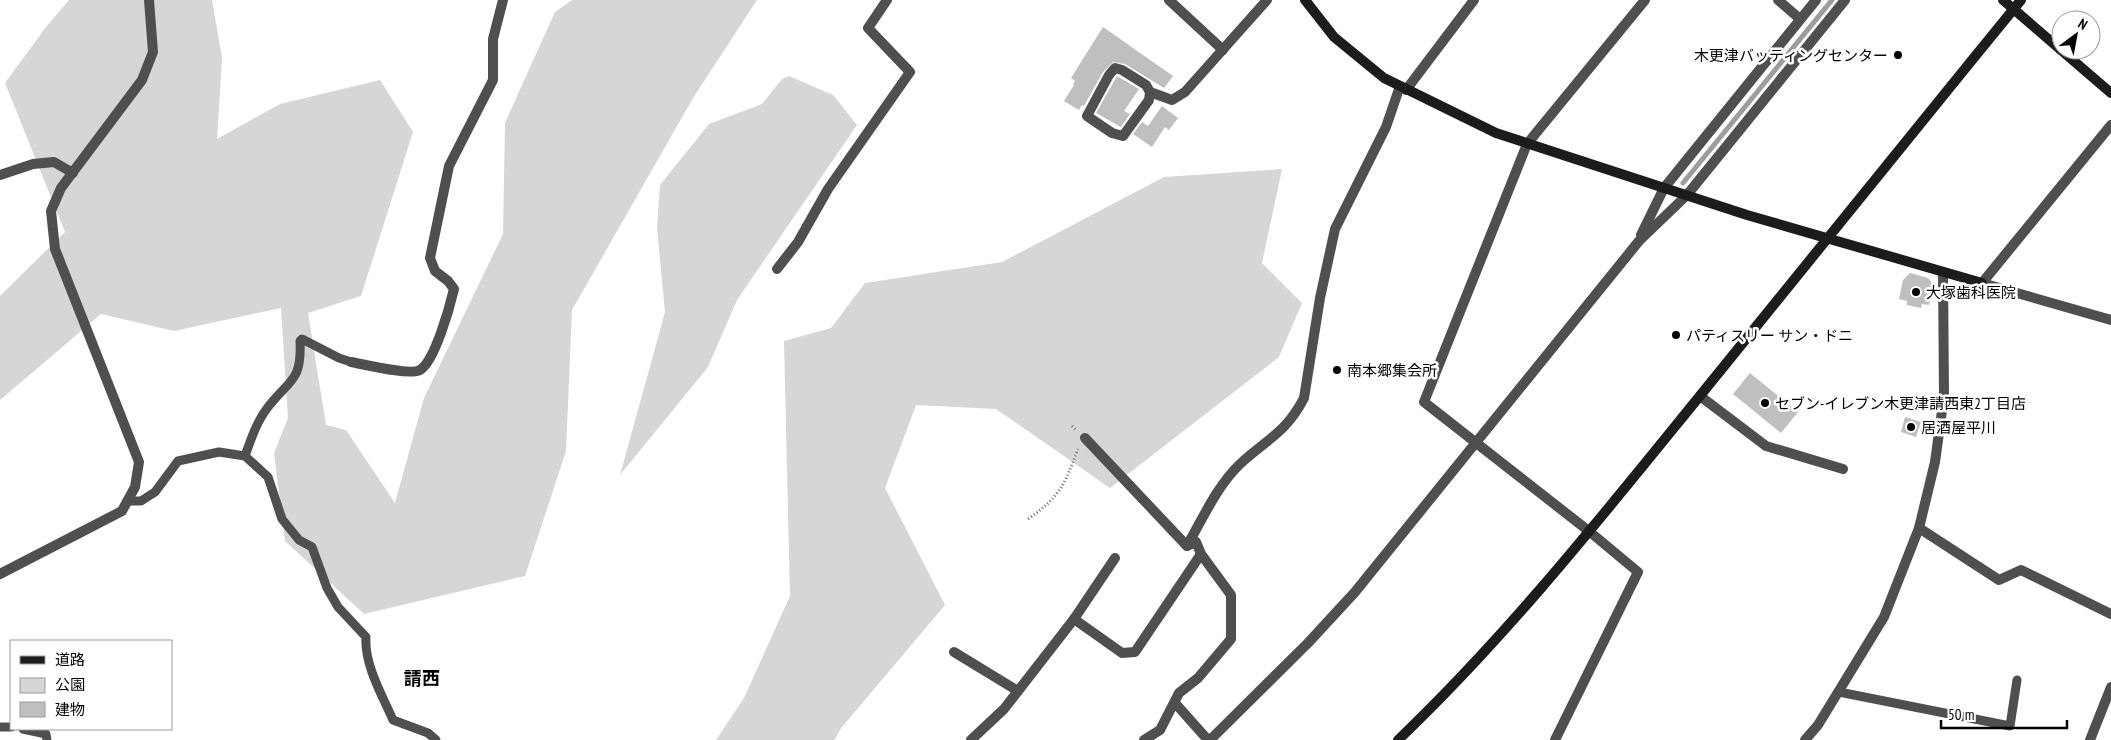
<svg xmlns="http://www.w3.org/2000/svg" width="2111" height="740" viewBox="0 0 2111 740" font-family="'PT Sans Narrow','Noto Sans JP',sans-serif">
  <rect width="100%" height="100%" fill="#fff"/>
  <g fill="#d6d6d6">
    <path d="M69,0h143l10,58 -5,81 63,-35 100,-24 33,52 -52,164 -53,17 18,112 20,5 49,73 29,-105 79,-164 2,-111 50,-111 17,-12h185l-64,98 -121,212 -6,141 -41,125 -161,38 -79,-73 -11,-88 14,-35 -7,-110 -107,23 -73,-17 -101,86v-104l65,-64 -60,-149 41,-56z"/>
    <path d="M789,76l44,19 24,30 -120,175 -29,67 -88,108 45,-163 -8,-84 3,-43 49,-61 53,-20 20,-25z"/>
    <path d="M1282,169l-20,94 40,40 -23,54 -169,131 -114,-79 -80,-4 -31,83 60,117 -103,122 -8,13h-118l28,-42 46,-102 -6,-255 47,-13 34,-45 137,-21 162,-85z"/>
  </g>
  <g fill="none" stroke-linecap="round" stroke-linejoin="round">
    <path stroke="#9d9d9d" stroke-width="5" d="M1683,183l149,-183"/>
  </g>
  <g fill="#bfbfbf">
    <path d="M1103,27l70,49 -9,12 -39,-24 -12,-2 -10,10 -19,34 -2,-1 -3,5 -15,-9 10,-16 -1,-1 2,-3 -4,-3z"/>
    <path d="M1117,76l22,13 -15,22 6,3 -9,13 -25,-14z"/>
    <path d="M1162,106l16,12 -9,12 -4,-3 -13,20 -19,-13 9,-12 6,4z"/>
    <path d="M1910,273l18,5 6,7 -5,20 -7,-1 -1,4 -14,-3v-4l-8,-2 4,-19z"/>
    <path d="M1750,373l48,39 -17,21 -48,-39z"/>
    <path d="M1905,417l16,5 -5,15 -15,-5z"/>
  </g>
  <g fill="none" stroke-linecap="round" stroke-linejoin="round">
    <g stroke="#717171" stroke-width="3" stroke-dasharray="1 2.5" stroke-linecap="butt">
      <path d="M1072,426l5,5"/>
      <path d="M1028,519c32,-22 37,-35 50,-70"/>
    </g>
    <g stroke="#4f4f4f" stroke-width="9">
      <path d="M245,456c6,-17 12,-35 23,-49 22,-28 34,-26 32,-66l2,-2 37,19 12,4"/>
      <path d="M127,501h14l14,-9 23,-31 41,-9 26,4 23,21 14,42 17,21 13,7 15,41 11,19 28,30c-2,27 16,58 27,83l35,13 8,7"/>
      <path d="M1839,692l171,34 7,-46"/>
      <path d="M0,727h11"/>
      <path d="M23,729l23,5 1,6"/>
    </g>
    <g stroke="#4f4f4f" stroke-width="10">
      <path d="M1169,0l54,50"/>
      <path d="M1778,0l22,19"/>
      <path d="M1406,90l68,-90"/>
      <path d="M1150,92l-1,8 -26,36 -11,-3 -25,-17 22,-41 6,-7 7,2 24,15 4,7 22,8 13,-8 82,-92"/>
      <path d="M2111,125l-129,158 129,37"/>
      <path d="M0,175l33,-11 21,-2 19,11"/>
      <path d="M1641,235l23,-47 152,-188"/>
      <path d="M777,269l21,-27 30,-53 82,-117 -42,-44 19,-28"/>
      <path d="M351,362c12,2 59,14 69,8 15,-9 30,-64 34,-81l-6,-8 -13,-10 -5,-13 19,-92 44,-86v-41l10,-39"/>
      <path d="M1700,396l66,50 77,23"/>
      <path d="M1085,438l102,108 9,-4 5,12 30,41v44l-33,39 -19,15 -19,37 -16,10"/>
      <path d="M1919,528l80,52 22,-10 90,44"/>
      <path d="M1187,546c16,-28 30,-60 53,-82 27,-25 46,-31 64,-66l16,-100 15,-69 51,-102 14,-41"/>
      <path d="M0,574l122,-63 13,-24 4,-25 -84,-213 -4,-38 10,-23 81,-108 11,-28 -4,-52"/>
      <path d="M1074,619l48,34 13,-1 66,-98"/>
      <path d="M954,652l64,39"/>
      <path d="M1175,703l33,37"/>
      <path d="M971,740l33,-31 70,-90 41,-61"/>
      <path d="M1210,740l98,-97 47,-51 284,-351 48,-46 158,-195"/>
      <path d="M1555,740l83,-168 -48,-40 -166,-130 103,-258 118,-144"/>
      <path d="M1805,740l13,-15 66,-108 35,-89 16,-66 9,-66 -1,-124"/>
      <path d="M2090,740l21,-53"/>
    </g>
    <g stroke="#1c1c1c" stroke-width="10">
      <path d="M1305,0l29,37 50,41 112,55 251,82 235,68"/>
      <path d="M2003,0l58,50"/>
      <path d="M2061,50l50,43"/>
      <path d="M1398,740c110,-105 205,-225 301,-343 107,-132 214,-265 322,-397"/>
    </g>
  </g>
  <g fill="#000" stroke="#fff" stroke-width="2">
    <circle cx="1898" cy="55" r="5"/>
    <circle cx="1916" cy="292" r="5"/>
    <circle cx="1676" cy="335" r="5"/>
    <circle cx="1337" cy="370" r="5"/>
    <circle cx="1765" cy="403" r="5"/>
    <circle cx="1911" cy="427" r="5"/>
  </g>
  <g text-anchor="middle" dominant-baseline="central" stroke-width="5" stroke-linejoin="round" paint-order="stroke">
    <g font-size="15" fill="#000" stroke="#fff" text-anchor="start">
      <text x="1888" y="55" text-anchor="end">木更津バッティングセンター</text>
      <text x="1926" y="292">大塚歯科医院</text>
      <text x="1686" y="335">パティスリー サン・ドニ</text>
      <text x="1347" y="370">南本郷集会所</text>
      <text x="1775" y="403">セブン-イレブン木更津請西東2丁目店</text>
      <text x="1921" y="427">居酒屋平川</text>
    </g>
    <g font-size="18" font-weight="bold" fill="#000" stroke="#fff">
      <text x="422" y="678">請西</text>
    </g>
  </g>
  <rect x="10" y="640" width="162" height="90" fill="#ffffff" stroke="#999999"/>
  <rect x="20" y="656" width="25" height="8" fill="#1c1c1c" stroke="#999999"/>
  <text x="55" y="665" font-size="15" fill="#000000">道路</text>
  <rect x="20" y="678" width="25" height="15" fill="#d6d6d6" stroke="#999999"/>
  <text x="55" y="690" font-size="15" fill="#000000">公園</text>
  <rect x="20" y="702" width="25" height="15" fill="#bfbfbf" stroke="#999999"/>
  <text x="55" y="715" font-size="15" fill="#000000">建物</text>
  <g transform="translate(2076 35) rotate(32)"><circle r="24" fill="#ffffff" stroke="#999999"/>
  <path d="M0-4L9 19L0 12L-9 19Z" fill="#000000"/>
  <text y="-8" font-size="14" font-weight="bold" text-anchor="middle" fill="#000000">N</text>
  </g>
  <path d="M1941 720v8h126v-8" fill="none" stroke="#000000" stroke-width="2.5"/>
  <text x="1948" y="720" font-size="15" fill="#000000" stroke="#ffffff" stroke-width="4" paint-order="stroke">50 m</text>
</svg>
